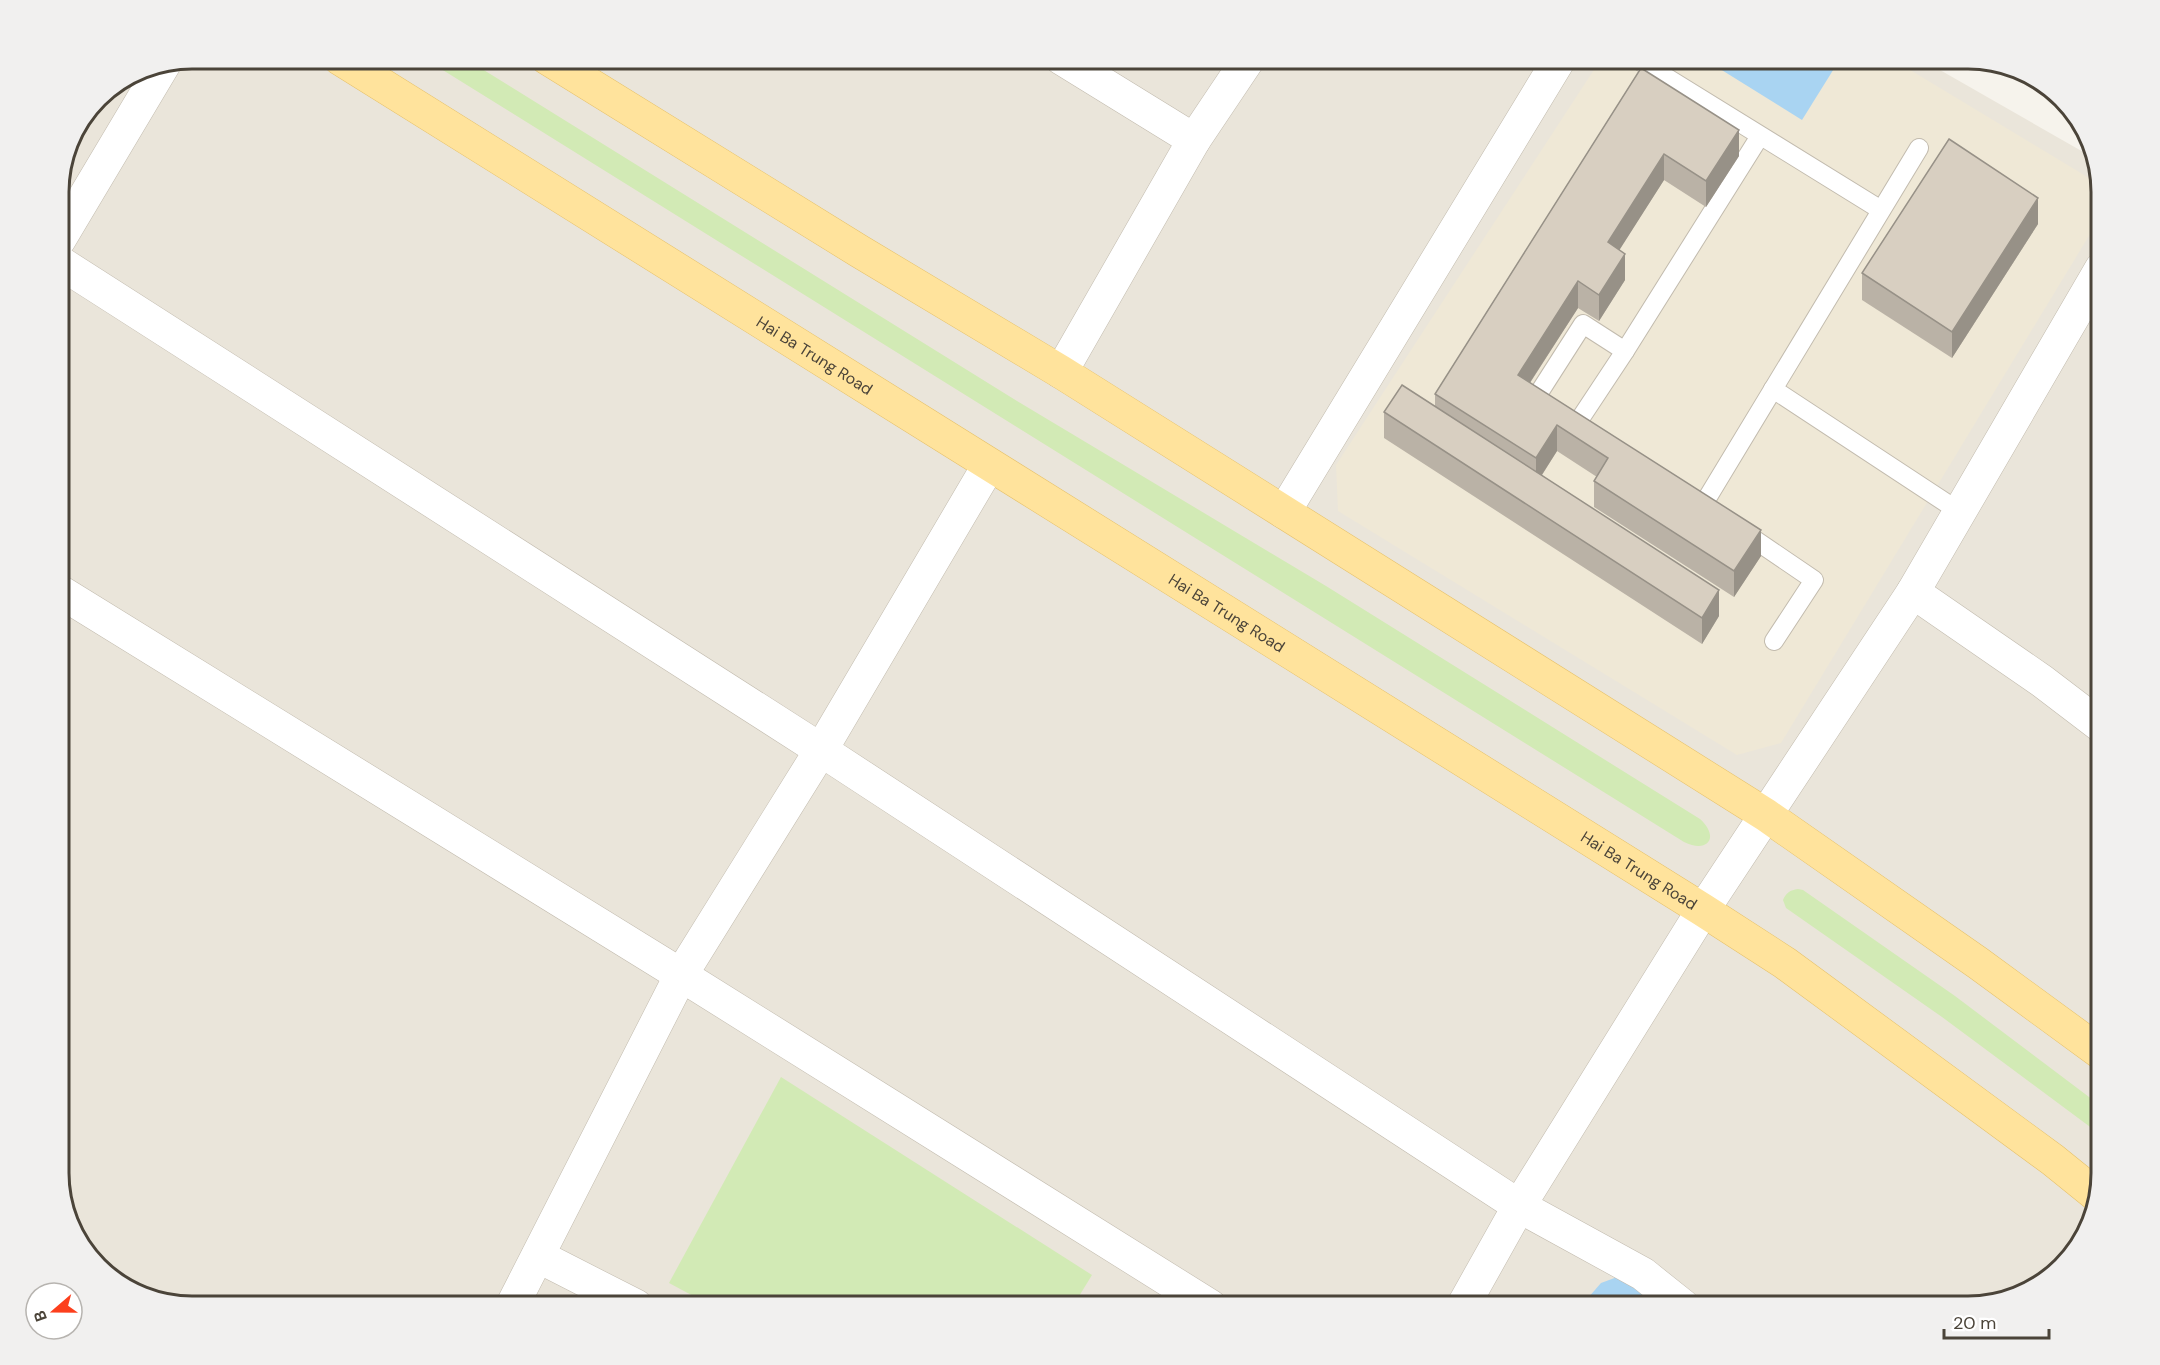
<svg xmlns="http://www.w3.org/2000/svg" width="2160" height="1365" viewBox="0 0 2160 1365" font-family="'DM Sans',sans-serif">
  <rect width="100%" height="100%" fill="#f6f3ec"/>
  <path fill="#eae5da" d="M192,58h1727l173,99 9,34v983l-22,73 -44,42 -66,17h-1777l-74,-22 -41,-44 -18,-58v-999l10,-43 29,-43 43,-28z"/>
  <path fill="#efe8d6" d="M1601,59h291l207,125 2,7v25l-320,527 -44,12 -399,-244 -2,-46z"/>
  <g fill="#d2eab5">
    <path d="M425,59h41l551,342 309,185 374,233c20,18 8,35 -16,23z"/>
    <path d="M1798,889l5,1 152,106 146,110v29l-159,-118 -156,-109 -3,-8c3,-7 7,-10 15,-11z"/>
    <path d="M781,1077l311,198 -19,31h-361l-43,-23z"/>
  </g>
  <g fill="#a9d4f2">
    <path d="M1704,59h136l-38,61z"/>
    <path d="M1620,1276l51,30h-90l20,-23z"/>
  </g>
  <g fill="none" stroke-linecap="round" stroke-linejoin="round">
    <g stroke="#c2bbae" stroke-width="20">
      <g id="service">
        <path d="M1635,58l246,152"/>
        <path d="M1773,389l187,123"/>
        <path d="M1544,405l-9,-6 48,-75 42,27"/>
        <path d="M1576,425l49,-74 135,-215"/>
        <path d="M1703,505l216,-357"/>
        <path d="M1742,531l72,49 -40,61"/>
      </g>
    </g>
    <g stroke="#c2bbae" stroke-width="34">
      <g id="minor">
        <path d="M1061,58l133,82"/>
        <path d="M59,240l105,-176"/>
        <path d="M59,262l762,488 698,456 124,68 40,32"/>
        <path d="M1061,372l133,-232 55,-82"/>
        <path d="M1284,512l276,-454"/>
        <path d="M59,591l622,384 529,331"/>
        <path d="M1913,592l129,89 59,45"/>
        <path d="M538,1256l98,50"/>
        <path d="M512,1306l169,-331 140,-225 168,-285"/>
        <path d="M1463,1306l56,-100 184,-296 210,-318 188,-323"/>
      </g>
    </g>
    <g stroke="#e6c16a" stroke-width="34">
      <g id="primary">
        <path id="s1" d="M339,58l1364,852 82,53 268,197 42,34"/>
        <path d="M547,58l312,193 202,121 705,443 212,148 123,90"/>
      </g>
    </g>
    <use href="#service" stroke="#fff" stroke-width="18"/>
    <use href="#minor" stroke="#fff" stroke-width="33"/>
    <use href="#primary" stroke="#ffe39c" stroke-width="33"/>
  </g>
  <g fill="#bab2a6">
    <path d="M1641,68l98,88 -33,51 -42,-27 -45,70 6,30 -26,41 -21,-13 -48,75 231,173 -27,41 -140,-90v-26l3,-4 -40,-26 -15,24 177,141 -17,28 -318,-206v-26l51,-6v-12z"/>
    <path d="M2038,224l-86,134 -90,-58v-27z"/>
  </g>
  <g fill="#979187">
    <path d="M1739,130v26l-33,51v-26z"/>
    <path d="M1664,154v26l-56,88v-26z"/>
    <path d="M2038,198v26l-86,134v-26z"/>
    <path d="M1625,254v26l-26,41v-26z"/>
    <path d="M1578,281v27l-60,93v-26z"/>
    <path d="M1557,425v26l-21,33v-26z"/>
    <path d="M1761,530v26l-27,41v-26z"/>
    <path d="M1719,590v26l-17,28v-26z"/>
  </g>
  <g fill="#d8cfc1" stroke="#979187" stroke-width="1.5">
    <path d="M1641,68l98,62 -33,51 -42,-27 -56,88 17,12 -26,41 -21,-14 -60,94 243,155 -27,41 -140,-90 14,-23 -51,-33 -21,33 -101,-64z"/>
    <path d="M1949,139l89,59 -86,134 -90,-59z"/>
    <path d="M1402,385l317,205 -17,28 -318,-206z"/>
  </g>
  <g text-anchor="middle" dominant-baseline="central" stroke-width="5" stroke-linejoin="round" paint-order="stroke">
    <g font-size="16" fill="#4b4439" stroke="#fff">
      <text stroke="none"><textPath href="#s1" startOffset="561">Hai Ba Trung Road</textPath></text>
      <text stroke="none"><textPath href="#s1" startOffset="1047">Hai Ba Trung Road</textPath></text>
      <text stroke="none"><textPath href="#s1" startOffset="1533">Hai Ba Trung Road</textPath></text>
    </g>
  </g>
  <path d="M0 0H2160V1365H0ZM192 69H1968A123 123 0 0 1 2091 192V1173A123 123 0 0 1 1968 1296H192A123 123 0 0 1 69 1173V192A123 123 0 0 1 192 69Z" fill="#f1f0ef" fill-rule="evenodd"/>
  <path fill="none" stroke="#4b4439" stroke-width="3" d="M192 69H1968A123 123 0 0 1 2091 192V1173A123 123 0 0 1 1968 1296H192A123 123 0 0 1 69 1173V192A123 123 0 0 1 192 69Z"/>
  <g transform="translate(54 1311) rotate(250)"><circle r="28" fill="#ffffff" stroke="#b7b4b0" stroke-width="1.5"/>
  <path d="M0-4.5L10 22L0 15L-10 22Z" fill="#fc3f1d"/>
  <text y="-9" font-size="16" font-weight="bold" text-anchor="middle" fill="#4b4439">B</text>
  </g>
  <path d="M1944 1329v9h105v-9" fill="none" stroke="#4b4439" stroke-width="3"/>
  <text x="1953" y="1329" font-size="18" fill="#4b4439" stroke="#ffffff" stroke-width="4.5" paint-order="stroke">20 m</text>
</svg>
